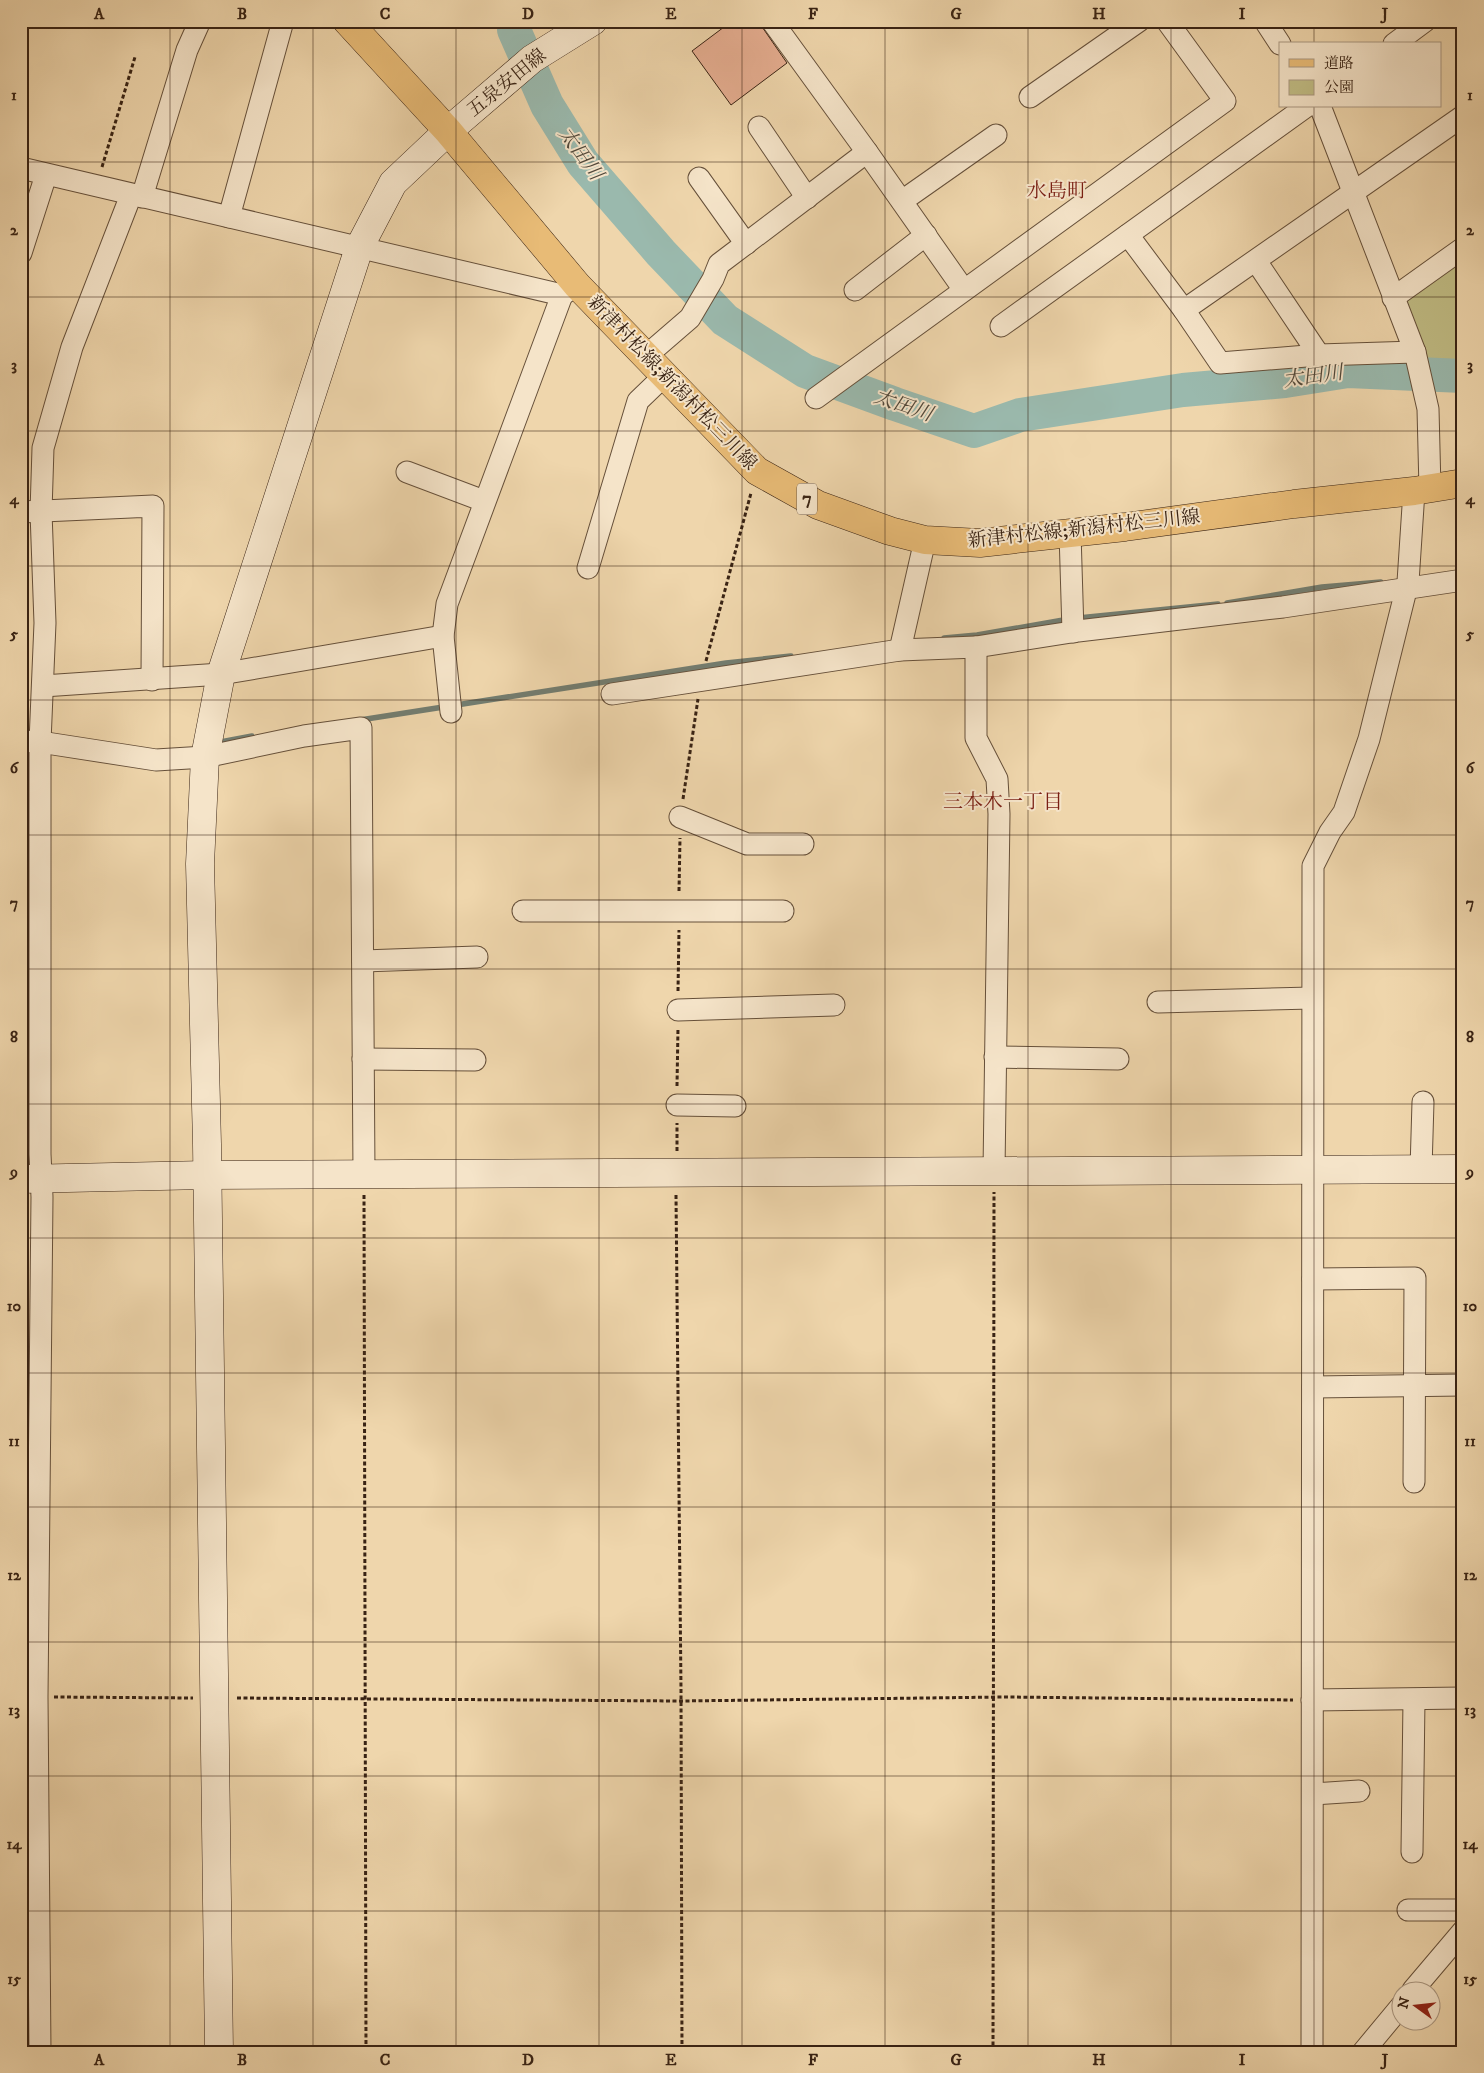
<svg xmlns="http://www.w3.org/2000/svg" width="1484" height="2073" viewBox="0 0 1484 2073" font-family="'IM FELL DW Pica','Noto Serif JP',serif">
  <rect width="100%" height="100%" fill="#efd6ac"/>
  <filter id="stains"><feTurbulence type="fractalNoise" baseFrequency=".004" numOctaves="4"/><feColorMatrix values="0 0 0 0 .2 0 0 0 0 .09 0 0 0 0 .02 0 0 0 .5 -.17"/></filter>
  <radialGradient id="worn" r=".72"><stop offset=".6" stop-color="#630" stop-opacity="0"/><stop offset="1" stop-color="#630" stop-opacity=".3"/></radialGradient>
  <path fill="#c0bc84" stroke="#7c704c" d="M1463,248v127l-44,-6 -26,-71z"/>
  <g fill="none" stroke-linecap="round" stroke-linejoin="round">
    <g stroke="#737d70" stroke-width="5.5">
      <path d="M1227,603l95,-16 59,-5"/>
      <path d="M1078,618l140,-14"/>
      <path d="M944,638l33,-3 92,-16"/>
      <path d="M360,720l366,-57 65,-7"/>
      <path d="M215,743l37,-7"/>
    </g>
    <path stroke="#9ab9ad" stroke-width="34" d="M515,21l-1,9 33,75 36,58 78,90 64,67 80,51 90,33 79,27 46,-16 163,-25 102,-9 63,-10 115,5"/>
  </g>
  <path fill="#e5ad90" stroke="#392314" d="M732,21h26l29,42 -56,42 -39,-54z"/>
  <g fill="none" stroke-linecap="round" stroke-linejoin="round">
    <g stroke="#66503a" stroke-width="23">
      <g id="street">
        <path d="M772,21l95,131 97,138"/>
        <path d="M1265,21l15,23"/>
        <path d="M1394,44l31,-23"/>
        <path d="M1030,97l109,-76"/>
        <path d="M1320,106l95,246 13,57 2,80"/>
        <path d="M759,127l48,71"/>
        <path d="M21,168l541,127 15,-10"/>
        <path d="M699,178l47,66"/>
        <path d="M142,197l45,-147 13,-29"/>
        <path d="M902,201l94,-66"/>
        <path d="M229,217l54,-196"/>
        <path d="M1128,235l56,75 36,53 99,-8 96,-3"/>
        <path d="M21,253l25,-78"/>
        <path d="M1256,261l63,94"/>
        <path d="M855,290l71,-55"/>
        <path d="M1393,298l70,-50"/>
        <path d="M1184,310l279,-194"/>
        <path d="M1001,326l306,-220"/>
        <path d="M646,356l44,-38 23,-39 6,-15 148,-112"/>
        <path d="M816,398l409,-297 -58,-80"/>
        <path d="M407,472l77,29"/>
        <path d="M21,512l132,-6 -1,174"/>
        <path d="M1070,533l3,99"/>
        <path d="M588,568l50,-167 27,-26"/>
        <path d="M976,647v91l21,41 2,35 -5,357"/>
        <path d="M900,650l25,-110"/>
        <path d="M43,686l178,-12 222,-38"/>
        <path d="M612,694l288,-44 76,-3 102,-16 205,-24 180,-27"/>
        <path d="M451,712l-8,-76 4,-32 115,-309"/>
        <path d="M21,741l19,1 116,18 49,-3 99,-21 57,-8 3,446"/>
        <path d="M680,817l67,27h56"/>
        <path d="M523,911h260"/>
        <path d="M363,961l114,-4"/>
        <path d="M1158,1002l154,-4"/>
        <path d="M678,1010l156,-5"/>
        <path d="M995,1057l123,2"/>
        <path d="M363,1059l112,1"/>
        <path d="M677,1105l58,1"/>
        <path d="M1421,1169l2,-67"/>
        <path d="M1313,1279l102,-1 -1,204"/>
        <path d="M1313,1387l150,-2"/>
        <path d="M1312,1700l151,-2"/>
        <path d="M1313,1794l46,-3"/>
        <path d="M1412,1852l2,-152"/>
        <path d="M1408,1910h55"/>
        <path d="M1413,1990l50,-59"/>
        <path d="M40,2052l-3,-355 5,-500 -2,-43v-412l5,-119 -4,-111 2,-64 29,-101 59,-152"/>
        <path d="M1312,2052l1,-1186 17,-34 14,-20 25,-73 39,-157 6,-91"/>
        <path d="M1363,2052l39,-47"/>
      </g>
    </g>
    <g stroke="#392314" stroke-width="29">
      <g id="secondary">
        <path d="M21,1179l185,-4 1257,-6"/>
        <path d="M219,2052l-12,-908 -7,-280 5,-107 16,-83 138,-426 34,-65 55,-52 84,-72 61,-38"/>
      </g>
    </g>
    <g stroke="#392314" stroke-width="29">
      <path id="primary" d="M347,21l101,110 129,154 180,186 61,34 72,26 35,9 55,3 145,-16 169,-23 120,-13 49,-8"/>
    </g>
    <g stroke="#392314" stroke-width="3" stroke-dasharray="4 2.5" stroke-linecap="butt">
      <path d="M102,167l33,-110"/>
      <path d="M706,661l45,-168"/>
      <path d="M683,799l15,-100"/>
      <path d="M679,891l1,-53"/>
      <path d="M678,991l1,-61"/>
      <path d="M677,1086l1,-58"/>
      <path d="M677,1151v-28"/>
      <path d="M364,1195l2,857"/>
      <path d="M676,1195l5,495 1,362"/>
      <path d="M54,1697l139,1"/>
      <path d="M237,1698l444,3 324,-4 288,3"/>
      <path d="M993,2052l1,-860"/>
    </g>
    <use href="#street" stroke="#f5e4c9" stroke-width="21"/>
    <use href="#secondary" stroke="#f5e4c9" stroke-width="28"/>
    <use href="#primary" stroke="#e8bb76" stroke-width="28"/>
  </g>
  <path fill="none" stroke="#392314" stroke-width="1" stroke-opacity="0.55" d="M170,21v2031M313,21v2031M456,21v2031M599,21v2031M742,21v2031M885,21v2031M1028,21v2031M1171,21v2031M1314,21v23M1314,106v1946M21,162h1442M21,297h1442M21,431h1442M21,566h1442M21,700h1442M21,835h1442M21,969h1442M21,1104h1442M21,1238h1442M21,1373h1442M21,1507h1442M21,1642h1442M21,1776h1442M21,1911h1442"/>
  <g text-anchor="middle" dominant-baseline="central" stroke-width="4" stroke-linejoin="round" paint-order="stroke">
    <rect fill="#f5e4c9" stroke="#715d4a" stroke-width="1" x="797" y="483.5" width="20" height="31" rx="4"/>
    <g font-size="18" font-weight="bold" fill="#392314">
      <text x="807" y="499">7</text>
    </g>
    <g font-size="19" fill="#392314" stroke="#f5e4c9">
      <text transform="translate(507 83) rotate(-39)">五泉安田線</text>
      <text transform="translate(672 383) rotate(46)">新津村松線;新潟村松三川線</text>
      <text transform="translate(1084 529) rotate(-6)">新津村松線;新潟村松三川線</text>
    </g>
    <g font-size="20" font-style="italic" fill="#51483a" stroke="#f5e4c9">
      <text transform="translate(580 154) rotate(54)">太田川</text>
      <text transform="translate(1313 377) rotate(-8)">太田川</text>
      <text transform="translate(903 406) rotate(19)">太田川</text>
    </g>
    <g font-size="20" fill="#7a1f14" stroke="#f5e4c9">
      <text x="1057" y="191">水島町</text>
      <text x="1003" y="802">三本木一丁目</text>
    </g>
  </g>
  <rect width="1484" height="2073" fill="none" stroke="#efd6ac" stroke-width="55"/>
  <rect x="1279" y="42" width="162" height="65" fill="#f5e4c9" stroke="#aa9781"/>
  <rect x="1289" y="59" width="25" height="8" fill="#e8bb76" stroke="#aa9781"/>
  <text x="1324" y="68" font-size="15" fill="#392314">道路</text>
  <rect x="1289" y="80" width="25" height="15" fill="#c0bc84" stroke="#aa9781"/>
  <text x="1324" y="92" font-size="15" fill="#392314">公園</text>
  <g transform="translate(1416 2006) rotate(285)"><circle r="24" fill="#f5e4c9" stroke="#aa9781"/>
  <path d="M0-4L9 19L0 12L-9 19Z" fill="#8f2418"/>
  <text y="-8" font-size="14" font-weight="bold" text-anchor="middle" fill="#392314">N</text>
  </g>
  <rect x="28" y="28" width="1428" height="2018" fill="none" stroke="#392314" stroke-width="2"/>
  <g font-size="16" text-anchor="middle" font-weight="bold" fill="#392314">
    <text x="99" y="19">A</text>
    <text x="242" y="19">B</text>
    <text x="385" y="19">C</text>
    <text x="528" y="19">D</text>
    <text x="671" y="19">E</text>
    <text x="813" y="19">F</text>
    <text x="956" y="19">G</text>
    <text x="1099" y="19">H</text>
    <text x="1242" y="19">I</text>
    <text x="1385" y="19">J</text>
    <text x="14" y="100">1</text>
    <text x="1470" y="100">1</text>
    <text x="14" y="235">2</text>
    <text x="1470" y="235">2</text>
    <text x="14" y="370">3</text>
    <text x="1470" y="370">3</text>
    <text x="14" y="504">4</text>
    <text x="1470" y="504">4</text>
    <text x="14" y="639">5</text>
    <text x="1470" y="639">5</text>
    <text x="14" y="773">6</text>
    <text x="1470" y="773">6</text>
    <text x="14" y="908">7</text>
    <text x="1470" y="908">7</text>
    <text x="14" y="1042">8</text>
    <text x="1470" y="1042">8</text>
    <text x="14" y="1177">9</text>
    <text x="1470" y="1177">9</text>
    <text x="14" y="1311">10</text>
    <text x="1470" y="1311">10</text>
    <text x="14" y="1446">11</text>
    <text x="1470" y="1446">11</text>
    <text x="14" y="1580">12</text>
    <text x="1470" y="1580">12</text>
    <text x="14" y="1715">13</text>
    <text x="1470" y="1715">13</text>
    <text x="14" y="1849">14</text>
    <text x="1470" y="1849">14</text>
    <text x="14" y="1984">15</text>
    <text x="1470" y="1984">15</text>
    <text x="99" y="2065">A</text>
    <text x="242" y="2065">B</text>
    <text x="385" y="2065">C</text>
    <text x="528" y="2065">D</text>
    <text x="671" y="2065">E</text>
    <text x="813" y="2065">F</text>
    <text x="956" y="2065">G</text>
    <text x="1099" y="2065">H</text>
    <text x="1242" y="2065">I</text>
    <text x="1385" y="2065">J</text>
  </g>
  <rect width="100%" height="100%" filter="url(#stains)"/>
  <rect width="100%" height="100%" fill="url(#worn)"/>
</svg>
